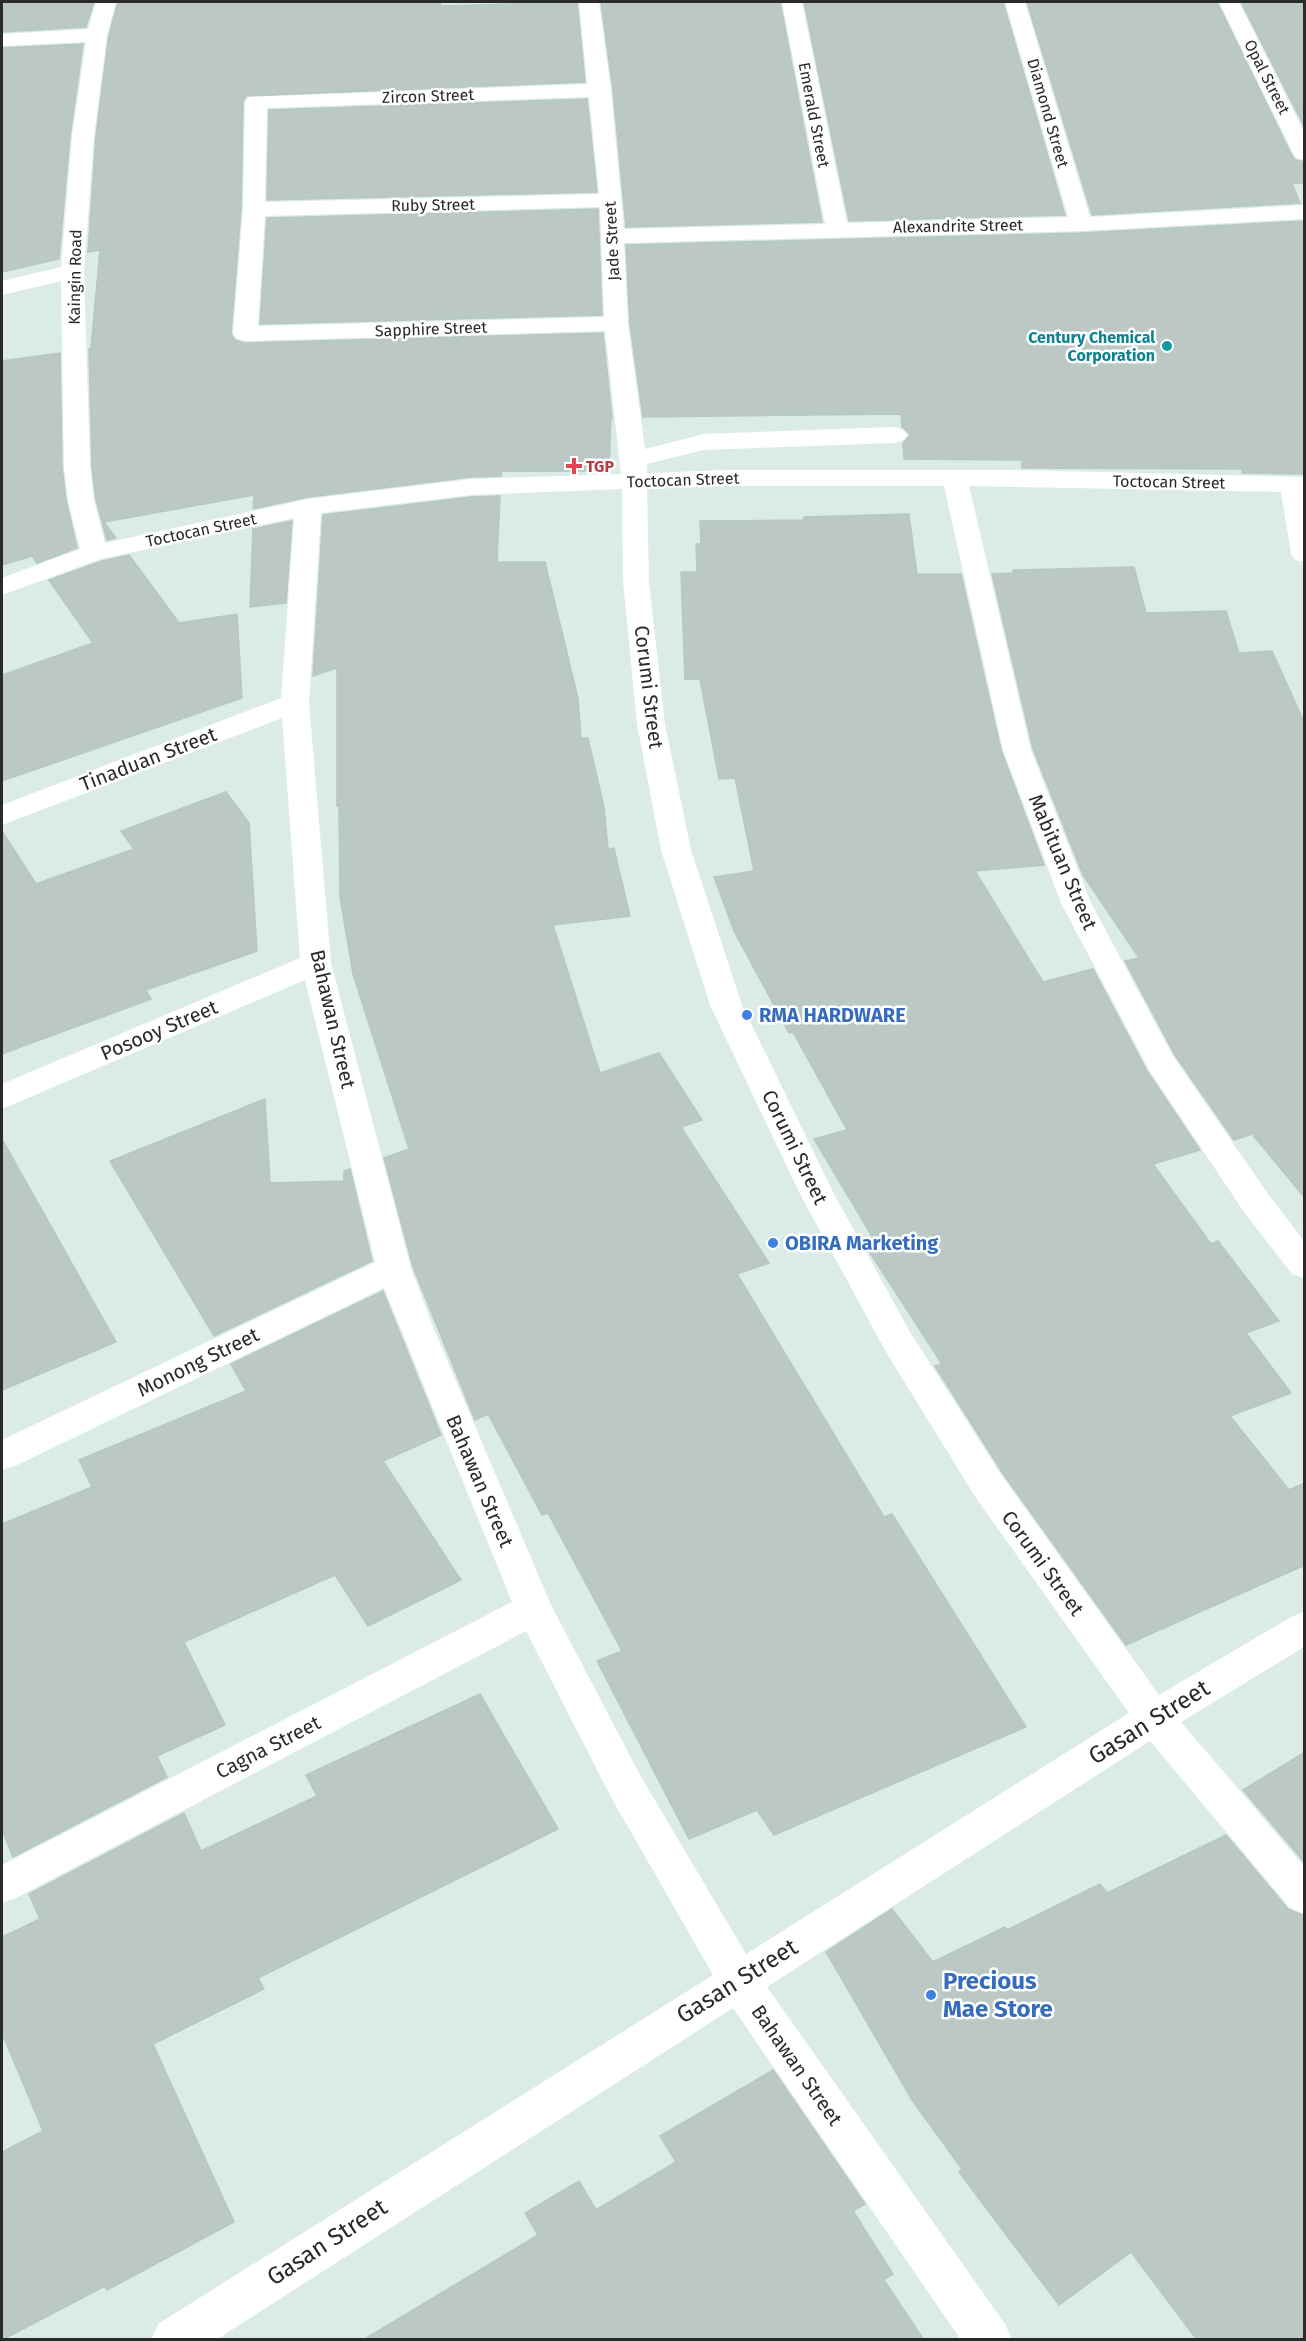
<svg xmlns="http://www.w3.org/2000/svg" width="1306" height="2341" viewBox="0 0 1306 2341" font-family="'Fira Sans',sans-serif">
  <rect width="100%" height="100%" fill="#dbece8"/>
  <g fill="#bbc8c5" stroke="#b5c8c4" stroke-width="1.5">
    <path d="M2,2h92l-8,25 -84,5z"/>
    <path d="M118,2h322l1,4 136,-4 8,80 -339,14 -3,6 -2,107 -10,125 4,6 10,3 358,-10 9,85h-1l-2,53h-107l-1,5 -30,1 -163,20 -55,12 1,-14 -150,27 12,16 -9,2 -11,-40 -4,-33 -3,-118 2,-1 9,-98 -12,2 8,-116 13,-101z"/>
    <path d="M601,2h179l42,220 -196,5 -13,-137z"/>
    <path d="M804,2h199l62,213 -216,6z"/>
    <path d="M1027,2h190l74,152 4,6 10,2v21h-13l8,20 -208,12z"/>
    <path d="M1241,2h64v126z"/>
    <path d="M83,44l-13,92 -11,123 -57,13v-224z"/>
    <path d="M587,99l10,93 -330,8 2,-90z"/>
    <path d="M598,209l4,106 -342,9 7,-106z"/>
    <path d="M1305,221v253l-63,-1v-4l-220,-1v-8l-118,-1 -1,-16 7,-8 -8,-8 -1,-13 -258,3 -13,-93 -4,-79 455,-12z"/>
    <path d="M60,353l2,114 4,33 11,48 -40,15 -5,-7 -30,9v-204z"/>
    <path d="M500,496l-3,66h48l33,136 3,40h7l16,69 4,42 6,-1 16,68 -77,9 47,148 59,-20 43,67 -21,7 88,136 -32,11 147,243 8,-3 134,213 -252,108 -17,-25 -68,29 -92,-178 25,-10 -74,-138 -6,2 -54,-101 -13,6 -62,-153 -29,-109 25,-9 -56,-175 -13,-77 -1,-92 -2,1v-138l-24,8 10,-161 148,-18z"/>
    <path d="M909,514l8,60h44l40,176 43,115 -69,6 68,111 50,-13 54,102 53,79 -47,14 58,80 7,-3 61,80 -33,12 45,60 -61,23 59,74 16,-7v82l-179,80 -122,-170 -69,-109 7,-2 -79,-122 10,-4 -59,-99 33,-9 -54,-98 -4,1 -55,-102 -20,-54 40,-6 -19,-93 -16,1 -19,-100h-15l-4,-107h16l-1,-28h5l-1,-23 104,-1v-3z"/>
    <path d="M292,521l-6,82 -36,4 3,-78z"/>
    <path d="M129,555l50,68 58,-9 5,84 -240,83v-106l91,-32 -44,-63 53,-19z"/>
    <path d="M1134,567l12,46 80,-2 13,42 33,-2 33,73v474l-53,-64 -18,6 -59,-85 -50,-94 14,-3 -56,-83 -50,-126 -41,-175 22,-1 -1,-3z"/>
    <path d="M226,792l23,31 8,128 -111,39 5,9 -149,55v-223l34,53 98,-35 -13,-18z"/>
    <path d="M265,1099l5,84 74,-2v-10l6,-2 22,92 -158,75 -104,-175z"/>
    <path d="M2,1139l114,203 -114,48z"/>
    <path d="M383,1291l58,144 -58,26 78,119 -93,46 -33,-51 -151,67 41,83 -68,31 10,21 -154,80 -11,-27v-306l90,-37 -13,-27 167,-69 -15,-27z"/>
    <path d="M480,1694l78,135 -300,149 6,11 -111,55 81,178 -127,68 -2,-4 -103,54v-188l41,-21 -41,-98v-96l38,-18 -11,-25 155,-81 17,38 116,-55 -11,-21z"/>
    <path d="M1305,1752v111l-62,-73z"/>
    <path d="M1226,1835l62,74 17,7v424h-108l-66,-88 -72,53 -100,-133 3,-3 -50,-69 -86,-148 66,-43 41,53 72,-35 2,3 93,-46 7,9z"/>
    <path d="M773,2070l92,134 -12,7 40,63 -9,6 40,60h-561l175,-105 -13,-22 54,-32 17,29 80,-48 -16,-26z"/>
  </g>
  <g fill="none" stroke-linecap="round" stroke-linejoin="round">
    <g fill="#fff" fill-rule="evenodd">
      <path d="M96,2h20l-9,33 -13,101 -10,135 6,196 4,33 11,43 203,-44 163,-20 150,-5 -16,-143 -360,10 -8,-2 -4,-5 10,-125 2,-107 3,-5 339,-13 -8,-82h20l12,88 13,139 201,-5 -43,-222h20l45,221 221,-6 -63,-215h20l65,215 214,-12v14l-223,12 -457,12 4,81 17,125 59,-15 191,-7 9,3 4,5 -4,5 -9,3 -191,7 -57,14v9l79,-3h288l290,7v85l-9,-2 -4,-6 -10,-62 -312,-6 62,264 60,153 82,153 95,138 36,47v37l-12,-4 -48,-62 -95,-142 -88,-167 -58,-153 -59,-264h-218l-79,2 2,94 16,142 26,126 51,155 92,189 76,138 92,144 157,219 132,-78 13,-5v35l-123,75 123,144v48l-14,-6 -140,-167 -383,246 238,337 7,16h-51l-228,-332 -517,332h-65l7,-16 555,-349 -101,-176 -86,-168 -510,267 -14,5v-38l510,-263 -128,-314 -369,178 -13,4v-30l373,-178 -70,-282 -303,129v-25l298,-126 -18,-240 -280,107v-20l279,-107 13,-180 -193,41 -99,36v-17l78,-29 -12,-49 -4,-33 -3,-186 -59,14v-14l59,-14 11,-131 14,-94 -84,4v-12l86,-5zM589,97l10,97 -334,8 2,-94zM600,207l4,110 -346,9 7,-110zM622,489l1,93 14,142 24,126 49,155 90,189 86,158 90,146 153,215 -383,241 -106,-179 -89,-170 -118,-278 -22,-59 -80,-305 -22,-260 12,-190 150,-18z"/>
      <path d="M1219,2h20l65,130v28l-8,-2 -3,-5z"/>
    </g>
  </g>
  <circle fill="#0f9aa8" stroke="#fff" stroke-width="2" cx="1167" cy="346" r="6"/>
  <path fill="#e0444e" stroke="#fff" stroke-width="2" d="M571 457h6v6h6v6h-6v6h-6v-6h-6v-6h6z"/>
  <g fill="#3f7fe0" stroke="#fff" stroke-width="2">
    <circle cx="747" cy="1015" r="6"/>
    <circle cx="773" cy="1243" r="6"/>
    <circle cx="931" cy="1995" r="6"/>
  </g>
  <g text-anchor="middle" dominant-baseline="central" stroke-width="5" stroke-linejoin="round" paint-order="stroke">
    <g font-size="16" fill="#2a2a2a" stroke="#fff">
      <text transform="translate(1267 77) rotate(63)">Opal Street</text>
      <text transform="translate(428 96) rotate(-2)">Zircon Street</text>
      <text transform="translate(1048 113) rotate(74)">Diamond Street</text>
      <text transform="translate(814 115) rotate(79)">Emerald Street</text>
      <text transform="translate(433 205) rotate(-1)">Ruby Street</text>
      <text transform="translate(958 226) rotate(-1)">Alexandrite Street</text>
      <text transform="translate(612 241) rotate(-93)">Jade Street</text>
      <text transform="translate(75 277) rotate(-89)">Kaingin Road</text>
      <text transform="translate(431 329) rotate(-2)">Sapphire Street</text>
      <text transform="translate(683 480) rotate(-2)">Toctocan Street</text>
      <text transform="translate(1169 482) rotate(1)">Toctocan Street</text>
      <text transform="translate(201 530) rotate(-12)">Toctocan Street</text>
    </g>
    <g font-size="16" font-weight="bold" fill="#0d838f" stroke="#fff" text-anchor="end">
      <text x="1155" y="337">Century Chemical<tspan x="1155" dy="18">Corporation</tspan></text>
    </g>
    <g font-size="16" font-weight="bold" fill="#be3a42" stroke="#fff" text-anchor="start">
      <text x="586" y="466">TGP</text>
    </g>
    <g font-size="20" fill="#2a2a2a" stroke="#fff">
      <text transform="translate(649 687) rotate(83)">Corumi Street</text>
      <text transform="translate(148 759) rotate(-21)">Tinaduan Street</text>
      <text transform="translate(1063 862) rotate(67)">Mabituan Street</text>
      <text transform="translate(333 1019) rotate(77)">Bahawan Street</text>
      <text transform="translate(159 1030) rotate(-23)">Posooy Street</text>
      <text transform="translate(795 1147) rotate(64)">Corumi Street</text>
      <text transform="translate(198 1362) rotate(-26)">Monong Street</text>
      <text transform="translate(480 1481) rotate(67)">Bahawan Street</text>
      <text transform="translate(1043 1563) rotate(54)">Corumi Street</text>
      <text transform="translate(268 1747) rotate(-27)">Cagna Street</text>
      <text transform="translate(797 2065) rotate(55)">Bahawan Street</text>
    </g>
    <g font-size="20" font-weight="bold" fill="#366cbe" stroke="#fff" text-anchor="start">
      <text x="759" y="1015">RMA HARDWARE</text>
      <text x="785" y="1243">OBIRA Marketing</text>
    </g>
    <g font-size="24" fill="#2a2a2a" stroke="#fff">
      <text transform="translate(1149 1722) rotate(-32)">Gasan Street</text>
      <text transform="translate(737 1981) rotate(-32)">Gasan Street</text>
      <text transform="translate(327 2242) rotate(-33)">Gasan Street</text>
    </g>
    <g font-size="24" font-weight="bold" fill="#366cbe" stroke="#fff" text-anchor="start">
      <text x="943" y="1981">Precious<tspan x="943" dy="28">Mae Store</tspan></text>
    </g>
  </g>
  <rect width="1306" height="2341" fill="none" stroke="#2a2a2a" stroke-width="6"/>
</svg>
